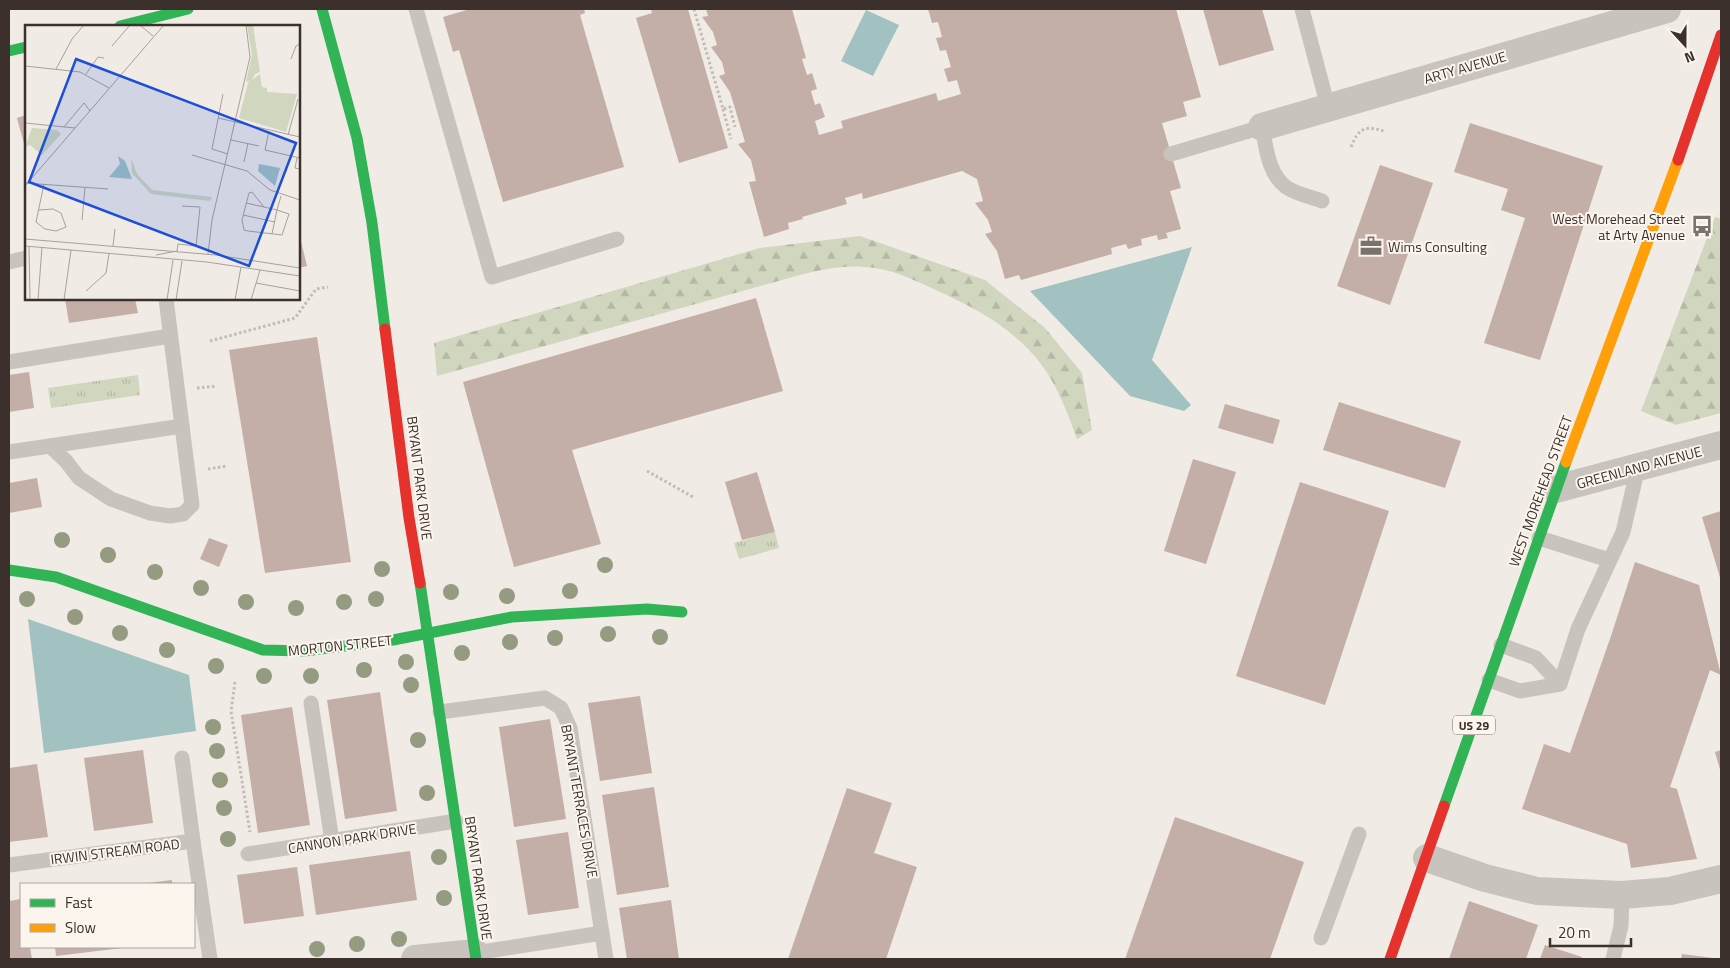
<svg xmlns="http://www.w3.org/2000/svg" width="1730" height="968" viewBox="0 0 1730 968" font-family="'Titillium Web',sans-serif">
  <defs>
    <pattern id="grass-tufts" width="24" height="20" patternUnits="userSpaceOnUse" patternTransform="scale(1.25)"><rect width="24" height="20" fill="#d1d6bf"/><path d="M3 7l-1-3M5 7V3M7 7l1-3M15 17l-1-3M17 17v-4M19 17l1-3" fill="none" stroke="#b4b8a4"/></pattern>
    <pattern id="forest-firs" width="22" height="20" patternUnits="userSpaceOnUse" patternTransform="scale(1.25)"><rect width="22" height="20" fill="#d1d6bf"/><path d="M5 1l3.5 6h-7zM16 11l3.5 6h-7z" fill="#b4b8a4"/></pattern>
  </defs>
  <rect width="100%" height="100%" fill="#f0ebe5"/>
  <g fill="url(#grass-tufts)">
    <path d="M138,375l2,20 -89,13 -3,-20z"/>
    <path d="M775,532l4,16 -40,11 -5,-16z"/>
  </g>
  <g fill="url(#forest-firs)">
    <path d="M1715,217l6,2v194l-45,12 -35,-14z"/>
    <path d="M860,236l125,44 60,48 37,45 10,57 -15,9c-9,-25 -20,-54 -36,-75 -29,-37 -64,-55 -105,-74 -24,-11 -46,-22 -72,-23 -22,-2 -44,3 -64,8l-363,101 -3,-33 326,-95z"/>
  </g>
  <g fill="#a1c2c1">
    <path d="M866,10l33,15 -26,51 -32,-15z"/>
    <path d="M1192,247l-40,113 39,45 -7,6 -54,-15 -100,-105z"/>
    <path d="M28,619l161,56 7,56 -152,22z"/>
  </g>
  <g fill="#c3afa7">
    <path d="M470,9h114l1,4 -5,2 44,152 -121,35 -44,-152 -6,2 -10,-35z"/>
    <path d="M651,9h37l40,139 -49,15 -43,-145 16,-5z"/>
    <path d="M706,9h86l14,49 -4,1 5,16 5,-2 5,16 -6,2 4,14 5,-2 5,14 -10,4 4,14 24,-7 -2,-7 95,-28 2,8 23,-7 -4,-14 -9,2 -4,-13 7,-2 -5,-17 -6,1 -4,-13 6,-1 -4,-15 -6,1 -4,-14h248l25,88 -18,5 4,14 -25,7 19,65 -11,3 11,38 -15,4 2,5 -10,2 -1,-5 -16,4 1,6 -14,4 -2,-5 -15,4 1,6 -91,26 -2,-5 -14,4 -8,-28 -12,-17 7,-2 -4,-12 -13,-17 8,-2 -6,-22 -15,-8 -99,28 -1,-6 -17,5 2,6 -45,13 1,2 -15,4 1,6 -25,8 -15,-55 7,-1 -5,-21 -13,-16 7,-2 -15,-50 -11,-16 6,-2 -3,-12 -11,-15 6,-2 -4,-13 -11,-15 6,-1z"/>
    <path d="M1203,9h59l12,41 -55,16z"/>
    <path d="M26,115v36l-9,-33z"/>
    <path d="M1470,123l133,43 -63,194 -56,-17 41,-125 -24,-8 7,-21 -54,-17z"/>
    <path d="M1380,165l53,18 -43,122 -53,-19z"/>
    <path d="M299,233l8,33 -8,2z"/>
    <path d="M756,298l27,93 -211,59 29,94 -87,23 -51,-185z"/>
    <path d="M65,299h70l3,14 -69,10z"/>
    <path d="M317,337l34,225 -86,11 -36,-223z"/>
    <path d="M29,372l5,36 -25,4v-37z"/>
    <path d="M1339,402l122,39 -16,47 -122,-38z"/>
    <path d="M1225,404l55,16 -7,24 -55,-16z"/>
    <path d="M1193,459l43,13 -30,92 -42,-13z"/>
    <path d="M757,472l18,60 -33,8 -17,-58z"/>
    <path d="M37,478l5,29 -33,6v-30z"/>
    <path d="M1300,482l89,29 -64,194 -89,-29z"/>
    <path d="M1721,511v70l-19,-64z"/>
    <path d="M209,538l19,7 -9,22 -19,-8z"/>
    <path d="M1635,562l64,23 22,90 -11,-5 -40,117 7,2 20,70 -66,9 -4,-24 -105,-35 22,-65 26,9 41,-117z"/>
    <path d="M380,692l17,119 -52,8 -18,-119z"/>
    <path d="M640,696l12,77 -52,8 -12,-78z"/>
    <path d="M292,707l18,118 -52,8 -17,-118z"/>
    <path d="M550,719l16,100 -52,8 -15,-100z"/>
    <path d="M143,750l10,73 -59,8 -10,-73z"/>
    <path d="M1721,750v23l-6,-21z"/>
    <path d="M37,764l11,73 -39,5v-74z"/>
    <path d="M654,787l15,100 -52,8 -15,-100z"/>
    <path d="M847,788l45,15 -18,50 43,14 -31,92h-98z"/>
    <path d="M1175,817l129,45 -34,97h-145z"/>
    <path d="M568,832l11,76 -51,7 -12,-75z"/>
    <path d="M410,851l7,49 -101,15 -7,-50z"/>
    <path d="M297,867l7,49 -60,8 -7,-49z"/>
    <path d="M172,880v4h-23l-1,-1z"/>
    <path d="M21,899v48h9l2,12h-23v-58z"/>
    <path d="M671,900l8,59h-52l-8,-51z"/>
    <path d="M1469,901l69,24 -12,34h-77z"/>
    <path d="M1545,945l37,12 -1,2h-41z"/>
    <path d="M55,947h67v1l-66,8z"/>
    <path d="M1682,954l31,4v1h-32z"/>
  </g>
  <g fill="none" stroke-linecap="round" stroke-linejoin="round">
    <g stroke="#c2bbb6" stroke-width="3" stroke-dasharray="2.5 2.5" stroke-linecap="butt">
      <path d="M694,9l29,100 7,-2 5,20"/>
      <path d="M723,109l8,30"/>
      <path d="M1351,147c8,-20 15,-22 35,-15"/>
      <path d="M210,341l85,-23 21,-29 12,-2"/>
      <path d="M197,388l19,-2"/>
      <path d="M208,469l19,-3"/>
      <path d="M647,471l46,26"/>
      <path d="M235,682l-4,29 19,121"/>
    </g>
    <g stroke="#c9c3be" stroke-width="15">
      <path d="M416,9l76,268 125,-38"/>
      <path d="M1302,9l26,98"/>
      <path d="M1171,154l91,-27c4,19 6,47 24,60 10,7 25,10 36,14"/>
      <path d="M9,262l17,-4"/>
      <path d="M9,362l161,-26"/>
      <path d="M50,446l132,-20"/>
      <path d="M9,452l41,-6 16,15 13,17 32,21 39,14 20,3 13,-2 9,-9 -26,-206"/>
      <path d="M1539,538l70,22"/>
      <path d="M1501,645l35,13 24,26 18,-55 45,-97 15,-65"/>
      <path d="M1489,680l31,11 40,-7"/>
      <path d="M311,703l21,138"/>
      <path d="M440,712l105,-14 16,10 9,20 36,231"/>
      <path d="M182,758l11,83"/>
      <path d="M248,854l208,-33"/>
      <path d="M9,865l184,-24 17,118"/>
      <path d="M1321,938l38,-104"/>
      <path d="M475,953l127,-20"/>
      <path d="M1613,959l8,-33 1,-31"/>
    </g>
    <g stroke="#c9c3be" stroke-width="28">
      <path d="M1262,127l405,-118"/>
      <path d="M1556,489l165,-44"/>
      <path d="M1427,858l58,20 52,13 85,4 48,-4 51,-12"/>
      <path d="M415,959l60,-6"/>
    </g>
    <g stroke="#30b455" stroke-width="11">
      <path d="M322,9l35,129 15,85 13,106"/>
      <path d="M120,26l68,-17"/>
      <path d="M9,51l17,-4"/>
      <path d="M9,570l47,7 207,73 41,1 89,-11 119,-23 135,-8 35,3"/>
      <path d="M420,583l56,376"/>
      <path d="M1444,806l122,-344"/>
    </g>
    <path stroke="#ff9f0a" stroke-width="11" d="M1566,462l112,-302"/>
    <g stroke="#e5322d" stroke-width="11">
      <path d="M1678,160l43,-125"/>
      <path d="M385,329l24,189 11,65"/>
      <path d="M1390,959l54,-153"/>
    </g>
  </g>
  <g fill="#959b80">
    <circle cx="62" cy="540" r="8"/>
    <circle cx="108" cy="555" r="8"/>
    <circle cx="605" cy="565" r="8"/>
    <circle cx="382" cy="569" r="8"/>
    <circle cx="155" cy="572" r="8"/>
    <circle cx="201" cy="588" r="8"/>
    <circle cx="570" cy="591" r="8"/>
    <circle cx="451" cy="592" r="8"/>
    <circle cx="507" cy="596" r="8"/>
    <circle cx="27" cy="599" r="8"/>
    <circle cx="376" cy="599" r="8"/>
    <circle cx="246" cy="602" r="8"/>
    <circle cx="344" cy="602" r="8"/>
    <circle cx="296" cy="608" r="8"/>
    <circle cx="75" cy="617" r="8"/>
    <circle cx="120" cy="633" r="8"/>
    <circle cx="608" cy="634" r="8"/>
    <circle cx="660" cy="637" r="8"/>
    <circle cx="555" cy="638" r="8"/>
    <circle cx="510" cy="642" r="8"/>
    <circle cx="167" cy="650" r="8"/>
    <circle cx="462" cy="653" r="8"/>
    <circle cx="406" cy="662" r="8"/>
    <circle cx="216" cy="666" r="8"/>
    <circle cx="364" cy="670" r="8"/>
    <circle cx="264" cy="676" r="8"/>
    <circle cx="311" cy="676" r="8"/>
    <circle cx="411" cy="685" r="8"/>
    <circle cx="213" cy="727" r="8"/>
    <circle cx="418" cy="740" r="8"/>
    <circle cx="217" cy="751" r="8"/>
    <circle cx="220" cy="780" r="8"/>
    <circle cx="427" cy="793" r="8"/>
    <circle cx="224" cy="808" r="8"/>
    <circle cx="228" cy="839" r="8"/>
    <circle cx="439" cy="857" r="8"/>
    <circle cx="444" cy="898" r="8"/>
    <circle cx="399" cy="939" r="8"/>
    <circle cx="357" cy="944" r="8"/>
    <circle cx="317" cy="949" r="8"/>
  </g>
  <defs>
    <g id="bus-bare" transform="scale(1.725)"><path d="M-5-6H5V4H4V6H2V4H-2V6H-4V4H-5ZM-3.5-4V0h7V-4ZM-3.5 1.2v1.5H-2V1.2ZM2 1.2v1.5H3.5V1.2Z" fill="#7a716c" stroke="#fbf5ee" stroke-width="2.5" paint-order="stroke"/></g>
    <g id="office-bare" transform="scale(1.725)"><path d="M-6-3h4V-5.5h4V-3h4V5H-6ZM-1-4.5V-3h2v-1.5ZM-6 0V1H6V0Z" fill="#7a716c" stroke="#fbf5ee" stroke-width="2.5" paint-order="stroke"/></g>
  </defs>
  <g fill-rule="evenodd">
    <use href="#bus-bare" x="1702" y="226"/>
    <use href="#office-bare" x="1371" y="246"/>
  </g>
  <g text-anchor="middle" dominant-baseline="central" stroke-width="4" stroke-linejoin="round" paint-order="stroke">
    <rect fill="#fbf5ee" stroke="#756b66" stroke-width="1" x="1453" y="715.5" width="42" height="19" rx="4"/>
    <g font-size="12" font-weight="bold" fill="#3b302b">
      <text x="1474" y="725">US 29</text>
    </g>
    <g font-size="14" fill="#3b302b" stroke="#fbf5ee">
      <text transform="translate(1465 67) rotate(-16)">ARTY AVENUE</text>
      <text transform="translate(1639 467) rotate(-15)">GREENLAND AVENUE</text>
      <text transform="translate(420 478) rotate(83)">BRYANT PARK DRIVE</text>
      <text transform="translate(1540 491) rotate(-70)">WEST MOREHEAD STREET</text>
      <text transform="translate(340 645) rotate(-6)">MORTON STREET</text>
      <text transform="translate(580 801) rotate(80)">BRYANT TERRACES DRIVE</text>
      <text transform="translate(352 838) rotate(-9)">CANNON PARK DRIVE</text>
      <text transform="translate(115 851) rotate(-7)">IRWIN STREAM ROAD</text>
      <text transform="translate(479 878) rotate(82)">BRYANT PARK DRIVE</text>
    </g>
    <g font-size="14" fill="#3b302b" stroke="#fbf5ee" text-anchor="end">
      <text x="1685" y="218">West Morehead Street<tspan x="1685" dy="16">at Arty Avenue</tspan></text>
      <text x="1388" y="246" text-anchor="start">Wims Consulting</text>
    </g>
  </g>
  <g transform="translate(25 25)">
    <rect width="275" height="275" fill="#f0ebe5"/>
    <path d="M235,49l2,13 5,1v4l30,2 -11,38 -47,-14 9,-35z" fill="#d1d6bf"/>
    <path d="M222,0h6l7,47 -5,2 -4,8 -5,-1 6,-26zM7,103l25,2 4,4 -19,21 -12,-10 -5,2zM106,133l6,16 15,16 60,7 -2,4 -59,-7 -19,-21z" fill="#d1d6bf"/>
    <path d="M93,131l7,5 7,18 -23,-2 11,-13zM234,139l21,4 -5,18 -17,-15z" fill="#a1c2c1"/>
    <path fill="none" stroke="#a8a09b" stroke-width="1" d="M115,0l13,11M87,21l18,-21M266,34l5,-13 4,-2M0,41l55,6 29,16M31,44l16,-30 12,-14M61,49l12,-17 6,1M198,69l-11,55 16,5M193,93l82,19M0,98l50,5M39,102l20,-24 6,8M244,106l-4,19 35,8M263,110l10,-36M206,115l28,6M167,130l55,16 23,19 30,10M272,133l-2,10 5,1M219,137l4,-19M0,158l83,6M0,161l139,-161M221,178l18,4M157,181l18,1 -4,40M14,185l14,-1 8,4 5,14 -10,4 -11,-2 -9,-7 8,-38M218,190l32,7M57,195l3,-32M247,209l5,-24 -13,-3 -12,-15 -3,1 -7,27 2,10 4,1 34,4 7,-21 -12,-4 4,-14M0,214l191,16 84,13M0,221l182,16 93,14M4,221l1,54M88,221l2,-17M183,229l4,-34 38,-163 -4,-32M131,230l21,-4 1,-7 18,2M231,258l44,8M61,266l20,-18 3,-19M13,275l4,-53M39,275l7,-50M142,275l6,-40M151,275l6,-39M210,275l6,-33M226,275l9,-30"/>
    <path fill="#1d4ed8" fill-opacity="0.15" stroke="#1d4ed8" stroke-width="2.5" d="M51,34l220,84 -47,123 -220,-84z"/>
    <rect width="275" height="275" fill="none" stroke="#3b302b" stroke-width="2.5"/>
  </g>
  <rect width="1730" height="968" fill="none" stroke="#3b302b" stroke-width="20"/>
  <rect x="20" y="883" width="175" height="65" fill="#fbf5ee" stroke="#aea6a0"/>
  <rect x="30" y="899" width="25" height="8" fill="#30b455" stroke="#aea6a0"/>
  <text x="65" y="908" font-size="15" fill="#3b302b">Fast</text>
  <rect x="30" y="924" width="25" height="8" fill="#ff9f0a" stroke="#aea6a0"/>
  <text x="65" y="933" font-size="15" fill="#3b302b">Slow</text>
  <g transform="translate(1685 45) rotate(159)" stroke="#fbf5ee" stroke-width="4" paint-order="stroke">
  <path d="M0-4L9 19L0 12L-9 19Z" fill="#3b302b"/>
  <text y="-8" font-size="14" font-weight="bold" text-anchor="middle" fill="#3b302b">N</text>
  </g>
  <path d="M1550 938v8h81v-8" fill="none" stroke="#3b302b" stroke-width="2.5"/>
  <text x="1558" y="938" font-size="15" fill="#3b302b" stroke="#fbf5ee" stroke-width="4" paint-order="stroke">20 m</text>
</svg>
